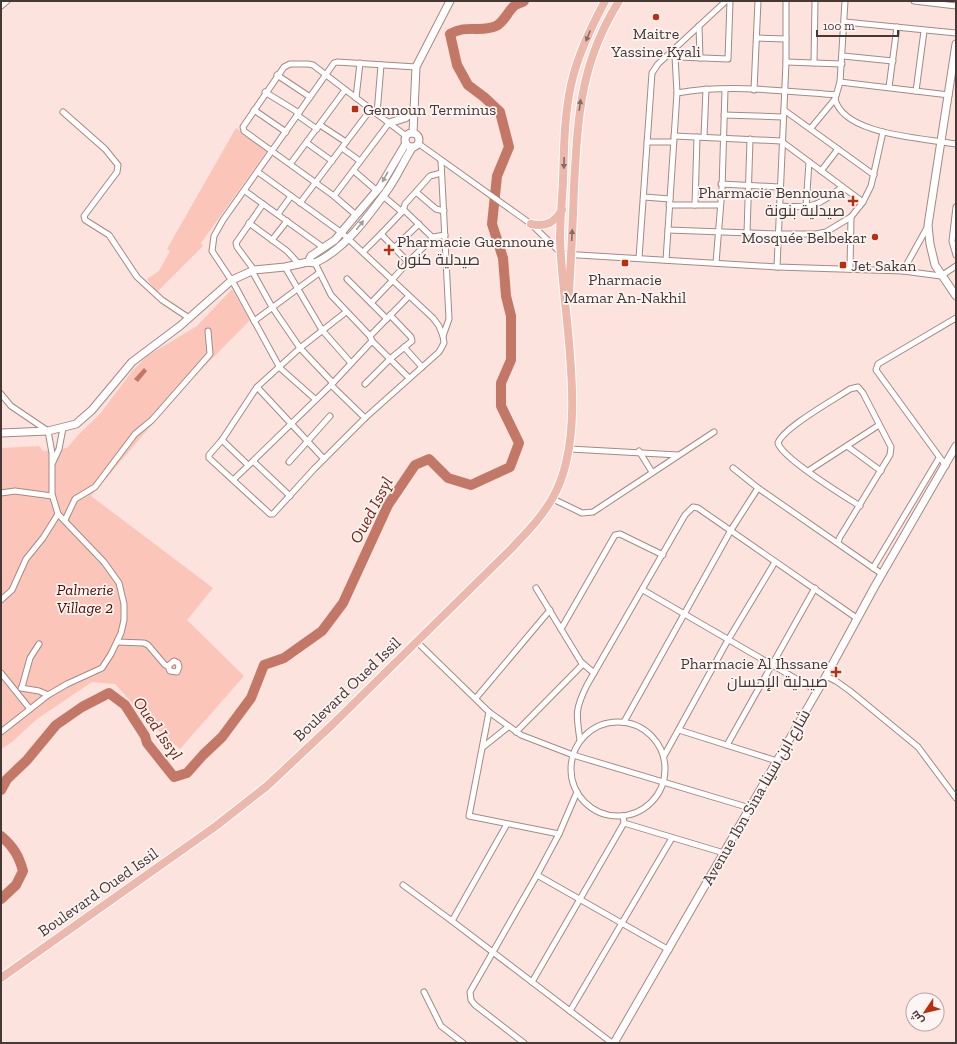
<svg xmlns="http://www.w3.org/2000/svg" width="957" height="1044" viewBox="0 0 957 1044" font-family="'Zilla Slab',Cairo,serif">
  <rect width="100%" height="100%" fill="#fde3dd"/>
  <g fill="#fbc6b9">
    <path d="M236,128l33,20 -68,95 2,3 -46,46 -10,-13 12,-8 11,-20 -3,-2z"/>
    <path d="M232,289l18,31 -67,68 -92,108 122,92 -26,32 57,56 -64,73 -28,-24 -37,-41 -23,-2 -55,37 -25,23 -11,7v-301l38,-2 4,5 24,-3 12,-14 21,-20 33,-44 14,-14 50,-30z"/>
  </g>
  <path fill="#c37766" d="M144,368l3,3 -9,11 -4,-3z"/>
  <g fill="none" stroke-linecap="round" stroke-linejoin="round">
    <g stroke="#c37766" stroke-width="10">
      <path d="M1,790l6,-11 20,-19 29,-35 26,-18 27,-14 16,12 20,31 2,7 27,34 13,-4 16,-18 19,-18 29,-39 13,-33 20,-7 38,-27 21,-28 45,-98 27,-40 14,-6 19,19 23,7 39,-18 9,-24 -18,-37v-23l10,-23v-44l-5,-20 -3,-38 -11,-34 5,-48 12,-29 -9,-35 -16,-15 -16,-12 -11,-20 -7,-31c16,-10 31,-1 46,-8 8,-4 11,-13 17,-19 2,-3 8,-4 11,-6"/>
      <path d="M1,836c12,10 18,20 22,35l-7,14 -15,14"/>
    </g>
    <g stroke="#a68982" stroke-width="7">
      <g id="minor">
        <path d="M845,1l-5,81 -5,17c9,37 91,39 121,45"/>
        <path d="M914,1l42,5"/>
        <path d="M1,6l6,-5"/>
        <path d="M845,22l111,11"/>
        <path d="M699,26l1,32"/>
        <path d="M757,38l29,1"/>
        <path d="M672,51l7,6 49,2 2,-58"/>
        <path d="M675,56l2,37"/>
        <path d="M843,56l50,5"/>
        <path d="M786,62l56,2"/>
        <path d="M814,63l1,-62"/>
        <path d="M277,75l33,22"/>
        <path d="M840,82l109,13"/>
        <path d="M889,87l8,-60"/>
        <path d="M754,90l4,-89"/>
        <path d="M916,91l8,-60"/>
        <path d="M265,92l34,21"/>
        <path d="M356,98l4,-35"/>
        <path d="M254,110l32,22"/>
        <path d="M784,110l90,65"/>
        <path d="M63,112l42,37 13,16 -1,7 -33,44 1,4 24,15 28,42 25,23 27,18"/>
        <path d="M377,114l4,-49"/>
        <path d="M297,115l20,14"/>
        <path d="M724,115l59,2"/>
        <path d="M320,125l26,17"/>
        <path d="M811,128l24,-29"/>
        <path d="M674,136l107,5 82,61"/>
        <path d="M704,137l2,-48"/>
        <path d="M647,142h26"/>
        <path d="M307,143l25,18"/>
        <path d="M419,144l112,80 31,30 215,13 126,4 38,5 15,-10"/>
        <path d="M342,148l18,13"/>
        <path d="M441,161l8,158 -6,17"/>
        <path d="M291,163l54,-73"/>
        <path d="M354,171l23,20"/>
        <path d="M821,171l17,-22"/>
        <path d="M258,172l84,61 91,85 6,8 4,10 1,7 -5,9 -74,66 -51,51 -41,45h-3l-61,-56v-3l13,-15 35,-53 43,-39 46,-36"/>
        <path d="M721,184l58,3"/>
        <path d="M245,191l79,57"/>
        <path d="M416,192l20,17 8,2"/>
        <path d="M334,196l55,-73"/>
        <path d="M383,196l19,16 -21,22 27,28 -16,18"/>
        <path d="M644,197l26,2"/>
        <path d="M300,203l71,-94"/>
        <path d="M669,205h51"/>
        <path d="M695,205l2,-68"/>
        <path d="M780,206c32,2 37,1 62,-19"/>
        <path d="M806,207l3,-45"/>
        <path d="M956,207l-4,34 4,14"/>
        <path d="M403,209l30,29 -25,24"/>
        <path d="M403,211l2,-7 25,-28 11,-3"/>
        <path d="M278,214l13,-18"/>
        <path d="M356,215l-22,-19 -90,-65 -1,-4 41,-60 6,-3h18l5,1 93,71"/>
        <path d="M249,223l38,28 12,13"/>
        <path d="M668,230l111,4h37l10,-2 25,-15 12,-15 8,-16 12,-54"/>
        <path d="M747,233l3,-94"/>
        <path d="M433,237l12,-2"/>
        <path d="M272,240l15,-19"/>
        <path d="M394,248l25,-24"/>
        <path d="M363,252l18,-18"/>
        <path d="M639,258l13,-185 6,-9 68,-63"/>
        <path d="M666,260l11,-167c52,-9 107,-2 159,2"/>
        <path d="M315,263l16,32 39,41 2,5 37,37"/>
        <path d="M716,263l6,-74 3,-99"/>
        <path d="M285,267l37,63 29,33"/>
        <path d="M777,267l9,-205v-61"/>
        <path d="M850,269l1,-52"/>
        <path d="M254,270l-17,-23 -1,-4 27,-39"/>
        <path d="M252,271l20,36 28,41 33,35"/>
        <path d="M903,271l25,-45"/>
        <path d="M347,279l40,40"/>
        <path d="M371,303l22,-23"/>
        <path d="M254,321l65,-48"/>
        <path d="M370,336l39,-40"/>
        <path d="M404,347l18,20"/>
        <path d="M365,384l25,-25 22,-18 -1,-4 -21,-22"/>
        <path d="M331,385l34,33"/>
        <path d="M257,387l67,72"/>
        <path d="M1,394l10,12 37,25 4,22v41l6,20 -15,24 -17,21 -14,31 -11,10"/>
        <path d="M315,399l-35,-31 -46,-84 -22,-33 2,-15 9,-16 111,-157 3,-1 79,5"/>
        <path d="M222,440l26,25"/>
        <path d="M847,446l34,25"/>
        <path d="M570,449l108,6"/>
        <path d="M639,451l13,21"/>
        <path d="M53,462l6,-13 4,-21"/>
        <path d="M289,462l41,-46"/>
        <path d="M946,466l-70,-96 2,-6 78,-46"/>
        <path d="M733,468l25,20 124,86"/>
        <path d="M808,471l71,-46"/>
        <path d="M233,480l18,-17"/>
        <path d="M1,493l14,-2 37,5"/>
        <path d="M290,496l-37,-35 78,-76 41,-44"/>
        <path d="M553,499l29,14 11,-1 121,-80"/>
        <path d="M65,520l10,-21 20,-12 40,-53 17,-14 58,-66 -2,-23"/>
        <path d="M838,542l2,-5 50,-82 1,-8 -28,-54 -5,-6 -8,2c-15,10 -67,39 -72,54 4,15 66,53 82,63"/>
        <path d="M873,568l66,-110"/>
        <path d="M536,588l45,74 13,11"/>
        <path d="M643,590l174,101"/>
        <path d="M561,629l54,-94 5,-1 43,21"/>
        <path d="M416,641l73,71 32,23 52,20 177,53"/>
        <path d="M117,642l27,1 4,2 17,20 3,1 2,5 7,1 2,-5 -1,-4 -4,-2 -6,5"/>
        <path d="M1,673l29,36"/>
        <path d="M826,676l10,5 14,10 68,56 38,51"/>
        <path d="M22,687l8,-29 9,-14"/>
        <path d="M21,688l18,3 9,4"/>
        <path d="M476,698l74,-88"/>
        <path d="M489,712l-20,104 90,18"/>
        <circle cx="618" cy="769" r="47"/>
        <path d="M624,722l107,-192 27,-42"/>
        <path d="M679,730l98,31"/>
        <path d="M1,732l47,-37 19,-11 35,-16 9,-14 10,-21 3,-13v-16l-5,-21 -15,-21 -46,-48"/>
        <path d="M516,732l67,-68"/>
        <path d="M580,740c-4,-26 -5,-31 7,-55l98,-170 8,-8 5,1 160,111"/>
        <path d="M727,745l88,-157"/>
        <path d="M483,747l25,-20"/>
        <path d="M664,756l64,-116 47,-78"/>
        <path d="M624,823l100,30"/>
        <path d="M507,824l-55,97 160,122"/>
        <path d="M537,875l132,75"/>
        <path d="M403,885l49,36"/>
        <path d="M532,982l92,-159 -1,-7"/>
        <path d="M424,992l17,34 22,17"/>
        <path d="M570,1011l102,-173"/>
        <path d="M524,1043l-49,-38 -4,-5 -1,-8 67,-117 22,-41 18,-42"/>
      </g>
    </g>
    <g stroke="#a68982" stroke-width="9">
      <g id="tertiary">
        <path d="M956,44l-28,181 2,19 5,21 21,31"/>
        <path d="M389,123l16,-5 8,-7"/>
        <circle cx="412" cy="140" r="7"/>
        <path d="M413,133l3,-66 34,-66"/>
        <path d="M308,262l3,-6 24,-16 21,-25 24,-28 26,-44"/>
        <path d="M1,433l47,-2 28,-7 16,-14 40,-48 48,-36 52,-46 22,-10 31,-3 23,-5 7,1c30,-14 52,-45 71,-71 10,-13 17,-30 26,-44"/>
        <path d="M614,1043l212,-367 49,-90 81,-140"/>
      </g>
    </g>
    <g stroke="#fff" stroke-width="10">
      <g id="primary">
        <path d="M531,224c15,3 23,-1 31,-14"/>
        <path d="M569,293c2,-35 4,-71 5,-106 4,-71 6,-124 45,-186"/>
        <path d="M1,978l215,-152 51,-40 66,-62 179,-176c14,-15 29,-30 40,-49 39,-66 10,-185 8,-260 0,-19 2,-38 3,-57 1,-33 1,-65 8,-97 6,-29 20,-58 34,-84"/>
      </g>
    </g>
    <use href="#minor" stroke="#fff" stroke-width="5"/>
    <use href="#tertiary" stroke="#fff" stroke-width="7"/>
    <use href="#primary" stroke="#edb8ac" stroke-width="8"/>
  </g>
  <defs><path id="oneway-solid" d="M-6-.8H1V-3.2L6.5 0L1 3.2V.8H-6Z"/></defs>
  <g fill="#886b65">
    <use href="#oneway-solid" transform="translate(588 36) rotate(112)"/>
    <use href="#oneway-solid" transform="translate(580 105) rotate(-82)"/>
    <use href="#oneway-solid" transform="translate(564 163) rotate(92)"/>
    <use href="#oneway-solid" transform="translate(572 235) rotate(-87)"/>
  </g>
  <g fill="#a29c9a">
    <use href="#oneway-solid" transform="translate(385 177) rotate(119)"/>
    <use href="#oneway-solid" transform="translate(360 225) rotate(-51)"/>
  </g>
  <g fill="#ba2f0e" stroke="#fcf5f3" stroke-width="1.5">
    <circle cx="656" cy="17" r="4"/>
    <rect x="351" y="105" width="8" height="8" rx="2"/>
    <path d="M851 195h4v4h4v4h-4v4h-4v-4h-4v-4h4z"/>
    <circle cx="875" cy="237" r="4"/>
    <path d="M387 244h4v4h4v4h-4v4h-4v-4h-4v-4h4z"/>
    <rect x="621" y="259" width="8" height="8" rx="2"/>
    <rect x="839" y="261" width="8" height="8" rx="2"/>
    <path d="M834 666h4v4h4v4h-4v4h-4v-4h-4v-4h4z"/>
  </g>
  <g text-anchor="middle" dominant-baseline="central" stroke-width="3.5" stroke-linejoin="round" paint-order="stroke">
    <g font-size="16" fill="#453835" stroke="#fcf5f3" text-anchor="start">
      <text x="656" y="33" text-anchor="middle">Maitre<tspan x="656" dy="18">Yassine Kyali</tspan></text>
      <text x="363" y="109">Gennoun Terminus</text>
      <text x="845" y="192" text-anchor="end">Pharmacie Bennouna<tspan x="845" dy="18">صيدلية بنونة</tspan></text>
      <text x="867" y="237" text-anchor="end">Mosquée Belbekar</text>
      <text x="397" y="241">Pharmacie Guennoune<tspan x="397" dy="18">صيدلية كنون</tspan></text>
      <text x="851" y="265">Jet Sakan</text>
      <text x="625" y="279" text-anchor="middle">Pharmacie<tspan x="625" dy="18">Mamar An-Nakhil</tspan></text>
      <text x="828" y="663" text-anchor="end">Pharmacie Al Ihssane<tspan x="828" dy="18">صيدلية الإحسان</tspan></text>
    </g>
    <g font-size="16" font-style="italic" fill="#530d01" stroke="#fcf5f3">
      <text x="85" y="589">Palmerie<tspan x="85" dy="18">Village 2</tspan></text>
    </g>
    <g font-size="16" fill="#453835" stroke="#fcf5f3">
      <text transform="translate(347 689) rotate(-44)">Boulevard Oued Issil</text>
      <text transform="translate(756 797) rotate(-60)">Avenue Ibn Sina شارع ابن سينا</text>
      <text transform="translate(98 892) rotate(-35)">Boulevard Oued Issil</text>
    </g>
    <g font-size="17" font-style="italic" fill="#771b05" stroke="#fcf5f3">
      <text transform="translate(371 510) rotate(-62)">Oued Issyl</text>
      <text transform="translate(158 728) rotate(55)">Oued Issyl</text>
    </g>
  </g>
  <rect width="957" height="1044" fill="none" stroke="#453835" stroke-width="4"/>
  <g transform="translate(925 1012) rotate(235)"><circle r="19" fill="#fcf5f3" stroke="#b3a9a7"/>
  <path d="M0-3L7 15L0 10L-7 15Z" fill="#ba2f0e"/>
  <text y="-6" font-size="11" font-weight="bold" text-anchor="middle" fill="#453835">ش</text>
  </g>
  <path d="M817 30v6h81v-6" fill="none" stroke="#453835" stroke-width="2"/>
  <text x="823" y="30" font-size="12" fill="#453835" stroke="#fcf5f3" stroke-width="3" paint-order="stroke">100 m</text>
</svg>
